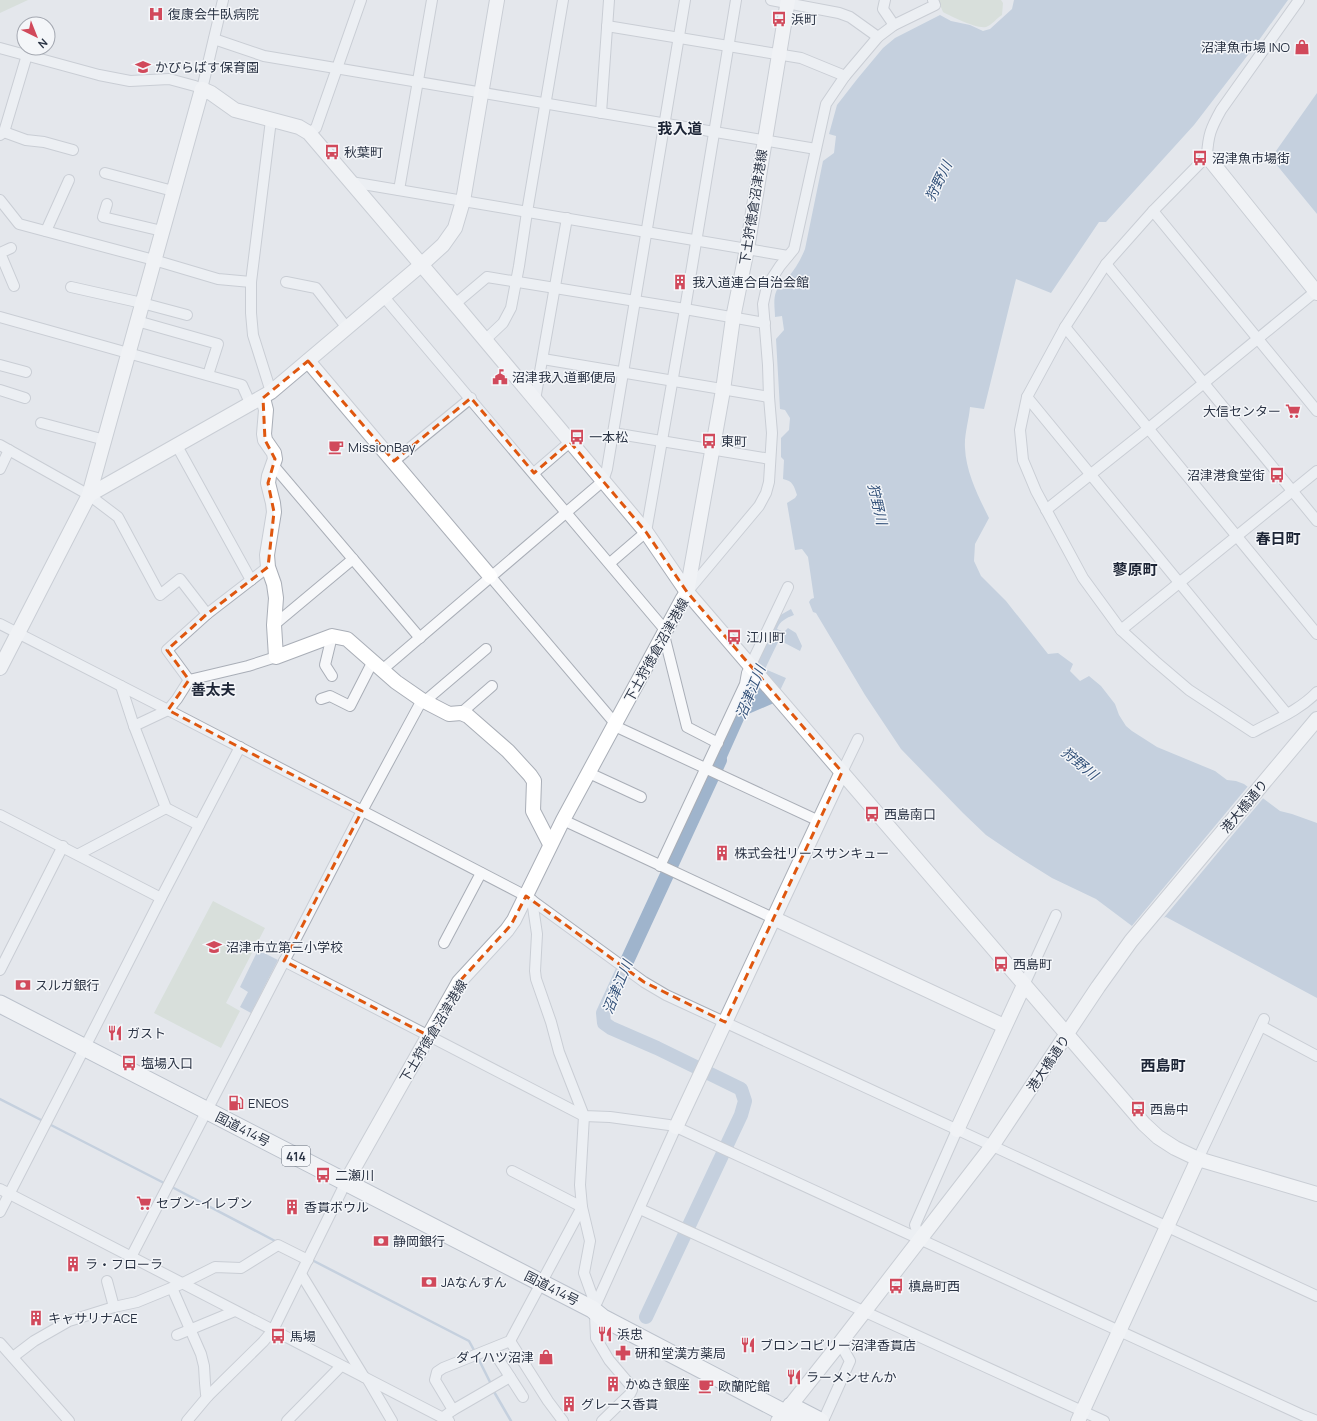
<svg xmlns="http://www.w3.org/2000/svg" width="1317" height="1421" viewBox="0 0 1317 1421" font-family="Manrope,'Noto Sans JP',sans-serif">
  <rect width="100%" height="100%" fill="#e4e7ec"/>
  <g fill="#c9d6c5">
    <path d="M0,0h28l-28,13z"/>
    <path d="M938,0h63l2,3 -1,12c-5,3 -10,10 -16,12 -9,2 -34,-10 -43,-15z"/>
    <path d="M213,901l52,27 -39,75 14,8 -19,37 -67,-35z"/>
  </g>
  <g fill="#9fb4cc">
    <path d="M1014,0h274l-34,47 -60,78 -88,97h-7l-48,71 -35,-14 -32,130 -14,-2c-1,13 -6,28 -5,41 1,24 13,48 24,70l-14,26 -1,17 7,15 25,25 42,53 10,-1 15,11 -3,7 10,10 9,-5 12,10 14,18 4,11 7,11 6,5 25,16 58,24 12,9 9,1 8,3 36,27 12,3 25,9v175l-151,-81 -34,9 -36,-27 -44,-21 -32,-20 -34,-23 -23,-22 -62,-64 -36,-54 -49,-82 -3,-1 -4,-10 2,-3 3,-1 -6,-41 -6,-8 -7,1 -8,-47 8,-5 2,-3c-3,-9 -4,-14 -14,-16l1,-19 -3,-3v-19l8,-8 1,-12 -5,-8 -5,-1 -4,-70 8,-9 -2,-14 -7,1c0,-8 -2,-17 1,-25 2,-6 7,-9 11,-14 8,-8 14,-19 18,-29l18,-88 11,-8 2,-17 -7,-2 8,-29 21,-27 25,-30 12,-10 45,-23 11,6 19,4 13,6 7,-2 22,-20z"/>
    <path d="M1317,93v121l-46,-56z"/>
    <path d="M791,609l3,6c-8,3 -14,6 -17,14l7,3 4,-4 8,5 6,13 -2,5 -21,-11 -14,29 21,9 -11,23 -1,2 -28,12 -26,58 -11,1 42,-94 -1,-7 27,-56z"/>
    <path d="M258,950l20,10 -27,53 -11,-6 8,-15 -8,-5z"/>
  </g>
  <path fill="#e4e7ec" d="M1249,785l16,11 -103,124 -31,7z"/>
  <g fill="none" stroke-linecap="round" stroke-linejoin="round">
    <g stroke="#9fb4cc" stroke-width="2.5">
      <path d="M0,1099l45,23"/>
      <path d="M49,1124l117,60"/>
      <path d="M170,1186l107,56"/>
      <path d="M310,1259l159,82 6,11"/>
      <path d="M477,1356l14,28"/>
      <path d="M493,1390l18,31"/>
    </g>
    <path stroke="#9fb4cc" stroke-width="14" d="M646,1317l95,-202 4,-14 -4,-12 -84,-41 -46,-20 -7,-5 -1,-10 117,-253"/>
    <g stroke="#a9aeb7" stroke-width="12">
      <g id="street">
        <path d="M771,0l68,13 11,4 28,20"/>
        <path d="M885,0l-2,9 11,16"/>
        <path d="M1299,0l-78,110c-10,18 -13,25 -14,46l-54,55 -47,53 -41,63 -38,70 -7,33 3,30 13,31 47,87 38,52 34,31 34,29 64,42c22,-12 47,-22 64,-40"/>
        <path d="M607,26l194,32 44,18"/>
        <path d="M214,39l50,17 552,93"/>
        <path d="M0,48l99,27 31,6 39,-2 26,7 7,3 21,-89"/>
        <path d="M601,113l8,-113"/>
        <path d="M271,120l-20,162v31l2,22 18,57"/>
        <path d="M4,132l22,8 18,2 29,8"/>
        <path d="M309,133l7,-5 45,-128"/>
        <path d="M0,135l4,-3 23,-77"/>
        <path d="M105,173l68,18"/>
        <path d="M351,182l437,74"/>
        <path d="M399,190l33,-190"/>
        <path d="M0,200l19,24 135,36 64,19 33,3"/>
        <path d="M107,204l-4,13 59,14"/>
        <path d="M1153,211l164,200"/>
        <path d="M46,231l23,-51"/>
        <path d="M11,248l-11,5 14,33"/>
        <path d="M1106,264l211,257"/>
        <path d="M286,282l30,6 31,40"/>
        <path d="M71,287l71,16 45,12"/>
        <path d="M384,297l282,334"/>
        <path d="M455,304l32,-27 198,32 80,14"/>
        <path d="M0,317l242,68 9,20"/>
        <path d="M137,321l81,23 -10,31"/>
        <path d="M1065,327l252,307"/>
        <path d="M485,340l18,-17 8,-15 8,-42 8,-54 36,-212"/>
        <path d="M543,359l226,38"/>
        <path d="M0,365l26,7"/>
        <path d="M0,390l25,8"/>
        <path d="M1027,397l260,317"/>
        <path d="M535,400l32,-182"/>
        <path d="M41,423l64,17"/>
        <path d="M613,433l157,26"/>
        <path d="M0,445l89,50 29,22 42,78 20,-16 27,35"/>
        <path d="M177,446l74,134"/>
        <path d="M394,461l77,-63"/>
        <path d="M273,465l147,173"/>
        <path d="M0,469l9,-19"/>
        <path d="M534,473l36,-31"/>
        <path d="M1046,510l103,-82 167,-137"/>
        <path d="M610,563l36,-31 39,-223 51,-309"/>
        <path d="M490,576l129,152 200,93"/>
        <path d="M687,592l72,-86 7,-13 3,-11 3,-49 -3,-36 -1,-32 -5,-61 4,-18 13,-20 14,-17 32,-145 19,-28 33,-39 16,-12 41,-20 -2,-5"/>
        <path d="M0,624l168,86 358,186 118,86 22,13 651,301"/>
        <path d="M274,625l79,-66"/>
        <path d="M1121,630l196,-159"/>
        <path d="M664,635l23,92 31,16"/>
        <path d="M332,636l-7,29 7,11"/>
        <path d="M382,670l221,-189 4,-12 78,-469"/>
        <path d="M189,680l-22,-30 40,-36 61,-47"/>
        <path d="M121,686l13,40 32,82 33,17"/>
        <path d="M321,699l9,-3 20,10 23,-45"/>
        <path d="M425,701l61,-52"/>
        <path d="M461,713l31,-27"/>
        <path d="M134,726l34,-16 9,-11 12,-19 59,-14 28,-9"/>
        <path d="M842,772l16,-33"/>
        <path d="M589,773l52,24"/>
        <path d="M0,815l161,83"/>
        <path d="M563,820l210,98"/>
        <path d="M79,854l87,-46"/>
        <path d="M660,866l85,-182 2,-11 41,-86"/>
        <path d="M532,900l5,34 -2,37 1,8 15,43 8,30 25,64 -4,69 2,22 8,34 -6,32 9,25 -1,11 3,6 1,23 13,22 22,26 1,4 -2,4 -28,27"/>
        <path d="M444,943l37,-70"/>
        <path d="M284,961l300,155 26,1 59,8 7,2 626,288 15,6"/>
        <path d="M0,970l63,-124"/>
        <path d="M1024,985l32,-70"/>
        <path d="M1261,1026l56,30"/>
        <path d="M1198,1159l66,-140"/>
        <path d="M0,1189l449,232"/>
        <path d="M640,1209l464,212"/>
        <path d="M0,1212l85,-165 76,-149 79,-151"/>
        <path d="M920,1240l-5,-15 42,-95"/>
        <path d="M131,1257l231,-446 60,-111"/>
        <path d="M301,1274l63,103"/>
        <path d="M107,1281l7,26"/>
        <path d="M172,1288l29,66 3,12 1,17 1,11 2,2"/>
        <path d="M593,1307l4,-5 79,-175"/>
        <path d="M177,1335l58,-24"/>
        <path d="M510,1341l38,60 15,20"/>
        <path d="M0,1343l69,78"/>
        <path d="M492,1349l31,48"/>
        <path d="M13,1357l21,-16 35,-20 45,-14 23,-5 44,-18 34,-17 26,1 37,-23 30,15"/>
        <path d="M368,1380l24,41"/>
        <path d="M453,1410l57,-33"/>
        <path d="M442,1418l11,-8 -18,-30 2,-8 6,-4 67,-27 72,-134 -70,-36"/>
        <path d="M187,1421l21,-25 55,-54 10,-12 73,-148"/>
        <path d="M287,1421l54,-55"/>
        <path d="M823,1421l27,-60 -10,-18"/>
      </g>
    </g>
    <g stroke="#a9aeb7" stroke-width="16">
      <g id="secondary">
        <path d="M1207,156l110,137"/>
        <path d="M308,361l182,215"/>
        <path d="M263,398l3,12 -2,24 1,6 9,13 1,6 -6,17 -1,7 5,20 1,9 -7,43 1,12 6,17 2,14 -2,27 2,32 56,-21 15,3 49,43 26,18 27,14 12,-1 7,3 40,35 22,24 4,6 -1,30 17,33"/>
        <path d="M89,495l182,-103 150,-127 22,-20 12,-17 8,-27 34,-201"/>
        <path d="M0,668l89,-173 113,-406 9,4 24,17 64,17 10,6 151,177 186,222 41,60 457,532 14,13 17,11 23,11 119,35"/>
        <path d="M773,918l231,108"/>
        <path d="M676,1127l166,-355"/>
        <path d="M957,1130l67,-145"/>
        <path d="M346,1182l113,-200 48,-52 7,-10 49,-100 119,-220 5,-8 36,-202 10,-72 14,-69 41,-249"/>
        <path d="M778,1421l62,-78 152,-197 106,-159 33,-46 186,-222"/>
        <path d="M1078,1421l120,-262"/>
      </g>
    </g>
    <g stroke="#8b94a3" stroke-width="19">
      <g id="highway">
        <path d="M0,1004l592,305 11,9 197,103"/>
        <path d="M791,1406l29,15"/>
      </g>
    </g>
    <use href="#street" stroke="#f7f8fa" stroke-width="10"/>
    <use href="#secondary" stroke="#fff" stroke-width="14"/>
    <use href="#highway" stroke="#fff" stroke-width="17"/>
  </g>
  <path d="M0 0H1317V1421H0ZM308,361l86,100 77,-63 63,75 36,-31 76,90 41,60 155,180 -117,250 -81,-40 -118,-86 -15,29 -52,57 -30,54 -145,-75 78,-150 -194,-101 21,-30 -22,-30 40,-36 61,-47 6,-55 -6,-29 7,-24 -10,-19 -2,-42z" fill="#e4e7ec" fill-opacity=".55" fill-rule="evenodd"/>
  <path fill="none" stroke="#df570f" stroke-width="3" stroke-dasharray="8 5" stroke-linejoin="round" d="M308,361l86,100 77,-63 63,75 36,-31 76,90 41,60 155,180 -117,250 -81,-40 -118,-86 -15,29 -52,57 -30,54 -145,-75 78,-150 -194,-101 21,-30 -22,-30 40,-36 61,-47 6,-55 -6,-29 7,-24 -10,-19 -2,-42z"/>
  <defs>
    <g id="hospital-bare" transform="scale(1.2)"><path d="M-5-5h3v3.5h4V-5h3V5h-3V1.5h-4V5h-3Z" fill="#d1495b" stroke="#f4f6f9" stroke-width="2.5" paint-order="stroke"/></g>
    <g id="bus-bare" transform="scale(1.2)"><path d="M-5-6H5V4H4V6H2V4H-2V6H-4V4H-5ZM-3.5-4V0h7V-4ZM-3.5 1.2v1.5H-2V1.2ZM2 1.2v1.5H3.5V1.2Z" fill="#d1495b" stroke="#f4f6f9" stroke-width="2.5" paint-order="stroke"/></g>
    <g id="shop-bare" transform="scale(1.2)"><path d="M-5-2.5h2.3a2.7 3.5 0 0 1 5.4 0H5L5.5 6h-11ZM-1.5-2.5h3a1.5 2.3 0 0 0-3 0Z" fill="#d1495b" stroke="#f4f6f9" stroke-width="2.5" paint-order="stroke"/></g>
    <g id="school-bare" transform="scale(1.2)"><path d="M0-5L7-2L0 1L-7-2ZM-4 1L0 2.5L4 1V4Q0 6-4 4Z" fill="#d1495b" stroke="#f4f6f9" stroke-width="2.5" paint-order="stroke"/></g>
    <g id="building-bare" transform="scale(1.2)"><path d="M-4-6H4V6H1V3H-1V6H-4ZM-2.5-4.3h1.7v1.8h-1.7ZM.8-4.3h1.7v1.8H.8ZM-2.5-1h1.7V.8h-1.7ZM.8-1h1.7V.8H.8Z" fill="#d1495b" stroke="#f4f6f9" stroke-width="2.5" paint-order="stroke"/></g>
    <g id="civic-bare" transform="scale(1.2)"><path d="M-.6-6.5H3V-4.5H.6V-3L4-1V1h2V6H-6V1h2V-1L-.6-3ZM-1.2 2.5V6h2.4V2.5Z" fill="#d1495b" stroke="#f4f6f9" stroke-width="2.5" paint-order="stroke"/></g>
    <g id="supermarket-bare" transform="scale(1.2)"><path d="M-6-5.5h2.5l.6 2H6L4.5 2H-2.5L-4.4-4H-6ZM-1.5 3.2a1.3 1.3 0 1 0 .1 0ZM3 3.2a1.3 1.3 0 1 0 .1 0Z" fill="#d1495b" stroke="#f4f6f9" stroke-width="2.5" paint-order="stroke"/></g>
    <g id="cafe-bare" transform="scale(1.2)"><path d="M-5.5-4.5H6V0H3Q3 3.5 0 3.5H-2.5Q-5.5 3.5-5.5 0ZM3-3.2v2h1.7v-2ZM-6 4.5H4V6H-6Z" fill="#d1495b" stroke="#f4f6f9" stroke-width="2.5" paint-order="stroke"/></g>
    <g id="bank-bare" transform="scale(1.2)"><path d="M-6-4H6V4H-6ZM0-2.3a2.3 2.3 0 1 0 0 4.6a2.3 2.3 0 1 0 0-4.6Z" fill="#d1495b" stroke="#f4f6f9" stroke-width="2.5" paint-order="stroke"/></g>
    <g id="restaurant-bare" transform="scale(1.2)"><path d="M-5-6h1v4h1v-4h1v4h1v-4h1v5L-1.5 .5V6h-2V.5L-5-1ZM5-6V6H3V1.5H1.5Q1.5-4 5-6Z" fill="#d1495b" stroke="#f4f6f9" stroke-width="2.5" paint-order="stroke"/></g>
    <g id="fuel-bare" transform="scale(1.2)"><path d="M-5.5-6h7V0h2V4h1.3V-2.5L3-4.5l.8-.8L6-3V5H2.5V1h-1V6h-7ZM-4.2-4.7v3.2H.2V-4.7Z" fill="#d1495b" stroke="#f4f6f9" stroke-width="2.5" paint-order="stroke"/></g>
    <g id="pharmacy-bare" transform="scale(1.2)"><path d="M-2-6h4v4h4v4h-4v4h-4v-4h-4v-4h4Z" fill="#d1495b" stroke="#f4f6f9" stroke-width="2.5" paint-order="stroke"/></g>
  </defs>
  <g fill-rule="evenodd">
    <use href="#hospital-bare" x="156" y="14"/>
    <use href="#bus-bare" x="779" y="19"/>
    <use href="#shop-bare" x="1302" y="47"/>
    <use href="#school-bare" x="143" y="67"/>
    <use href="#bus-bare" x="332" y="152"/>
    <use href="#bus-bare" x="1200" y="158"/>
    <use href="#building-bare" x="680" y="282"/>
    <use href="#civic-bare" x="500" y="377"/>
    <use href="#supermarket-bare" x="1293" y="411"/>
    <use href="#bus-bare" x="577" y="437"/>
    <use href="#bus-bare" x="709" y="441"/>
    <use href="#cafe-bare" x="336" y="447"/>
    <use href="#bus-bare" x="1277" y="475"/>
    <use href="#bus-bare" x="734" y="637"/>
    <use href="#bus-bare" x="872" y="814"/>
    <use href="#building-bare" x="722" y="853"/>
    <use href="#school-bare" x="214" y="947"/>
    <use href="#bus-bare" x="1001" y="964"/>
    <use href="#bank-bare" x="23" y="985"/>
    <use href="#restaurant-bare" x="115" y="1033"/>
    <use href="#bus-bare" x="129" y="1063"/>
    <use href="#fuel-bare" x="236" y="1103"/>
    <use href="#bus-bare" x="1138" y="1109"/>
    <use href="#bus-bare" x="323" y="1175"/>
    <use href="#supermarket-bare" x="144" y="1203"/>
    <use href="#building-bare" x="292" y="1207"/>
    <use href="#bank-bare" x="381" y="1241"/>
    <use href="#building-bare" x="73" y="1264"/>
    <use href="#bank-bare" x="429" y="1282"/>
    <use href="#bus-bare" x="896" y="1286"/>
    <use href="#building-bare" x="36" y="1318"/>
    <use href="#restaurant-bare" x="605" y="1334"/>
    <use href="#bus-bare" x="278" y="1336"/>
    <use href="#restaurant-bare" x="748" y="1345"/>
    <use href="#pharmacy-bare" x="623" y="1353"/>
    <use href="#shop-bare" x="546" y="1357"/>
    <use href="#restaurant-bare" x="794" y="1377"/>
    <use href="#building-bare" x="613" y="1384"/>
    <use href="#cafe-bare" x="706" y="1386"/>
    <use href="#building-bare" x="569" y="1404"/>
  </g>
  <g text-anchor="middle" dominant-baseline="central" stroke-width="3" stroke-linejoin="round" paint-order="stroke">
    <rect fill="#f4f6f9" stroke="#676e7b" stroke-width="1" x="282" y="1146" width="28" height="20" rx="3"/>
    <g font-size="12" font-weight="bold" fill="#2b3445">
      <text x="296" y="1156">414</text>
    </g>
    <g font-size="13" fill="#2b3445" stroke="#f4f6f9" text-anchor="start">
      <text x="168" y="14">復康会牛臥病院</text>
      <text x="791" y="19">浜町</text>
      <text x="1290" y="47" text-anchor="end">沼津魚市場 INO</text>
      <text x="155" y="67">かぴらばす保育園</text>
      <text x="344" y="152">秋葉町</text>
      <text x="1212" y="158">沼津魚市場街</text>
      <text x="692" y="282">我入道連合自治会館</text>
      <text x="512" y="377">沼津我入道郵便局</text>
      <text x="1281" y="411" text-anchor="end">大信センター</text>
      <text x="589" y="437">一本松</text>
      <text x="721" y="441">東町</text>
      <text x="348" y="447">MissionBay</text>
      <text x="1265" y="475" text-anchor="end">沼津港食堂街</text>
      <text x="746" y="637">江川町</text>
      <text x="884" y="814">西島南口</text>
      <text x="734" y="853">株式会社リースサンキュー</text>
      <text x="226" y="947">沼津市立第三小学校</text>
      <text x="1013" y="964">西島町</text>
      <text x="35" y="985">スルガ銀行</text>
      <text x="127" y="1033">ガスト</text>
      <text x="141" y="1063">塩場入口</text>
      <text x="248" y="1103">ENEOS</text>
      <text x="1150" y="1109">西島中</text>
      <text x="335" y="1175">二瀬川</text>
      <text x="156" y="1203">セブン-イレブン</text>
      <text x="304" y="1207">香貫ボウル</text>
      <text x="393" y="1241">静岡銀行</text>
      <text x="85" y="1264">ラ・フローラ</text>
      <text x="441" y="1282">JAなんすん</text>
      <text x="908" y="1286">槙島町西</text>
      <text x="48" y="1318">キャサリナACE</text>
      <text x="617" y="1334">浜忠</text>
      <text x="290" y="1336">馬場</text>
      <text x="760" y="1345">ブロンコビリー沼津香貫店</text>
      <text x="635" y="1353">研和堂漢方薬局</text>
      <text x="534" y="1357" text-anchor="end">ダイハツ沼津</text>
      <text x="806" y="1377">ラーメンせんか</text>
      <text x="625" y="1384">かぬき銀座</text>
      <text x="718" y="1386">欧蘭陀館</text>
      <text x="581" y="1404">グレース香貫</text>
    </g>
    <g font-size="13" fill="#2b3445" stroke="#f4f6f9">
      <text transform="translate(753 207) rotate(-81)">下土狩徳倉沼津港線</text>
      <text transform="translate(656 650) rotate(-61)">下土狩徳倉沼津港線</text>
      <text transform="translate(1244 806) rotate(-50)">港大橋通り</text>
      <text transform="translate(433 1031) rotate(-59)">下土狩徳倉沼津港線</text>
      <text transform="translate(1048 1063) rotate(-56)">港大橋通り</text>
      <text transform="translate(243 1129) rotate(27)">国道414号</text>
      <text transform="translate(552 1288) rotate(27)">国道414号</text>
    </g>
    <g font-size="14" font-style="italic" fill="#34527a" stroke="#f4f6f9">
      <text transform="translate(938 181) rotate(-64)">狩野川</text>
      <text transform="translate(878 504) rotate(77)">狩野川</text>
      <text transform="translate(750 692) rotate(-68)">沼津江川</text>
      <text transform="translate(1080 763) rotate(39)">狩野川</text>
      <text transform="translate(617 987) rotate(-68)">沼津江川</text>
    </g>
    <g font-size="15" font-weight="bold" fill="#1d2536" stroke="#f4f6f9">
      <text x="680" y="128">我入道</text>
      <text x="1278" y="538">春日町</text>
      <text x="1135" y="569">蓼原町</text>
      <text x="213" y="689">善太夫</text>
      <text x="1163" y="1065">西島町</text>
    </g>
  </g>
  <g transform="translate(36 36) rotate(137)"><circle r="19" fill="#f4f6f9" stroke="#a4a8b1"/>
  <path d="M0-3L7 15L0 10L-7 15Z" fill="#d1495b"/>
  <text y="-6" font-size="11" font-weight="bold" text-anchor="middle" fill="#2b3445">N</text>
  </g>
</svg>
